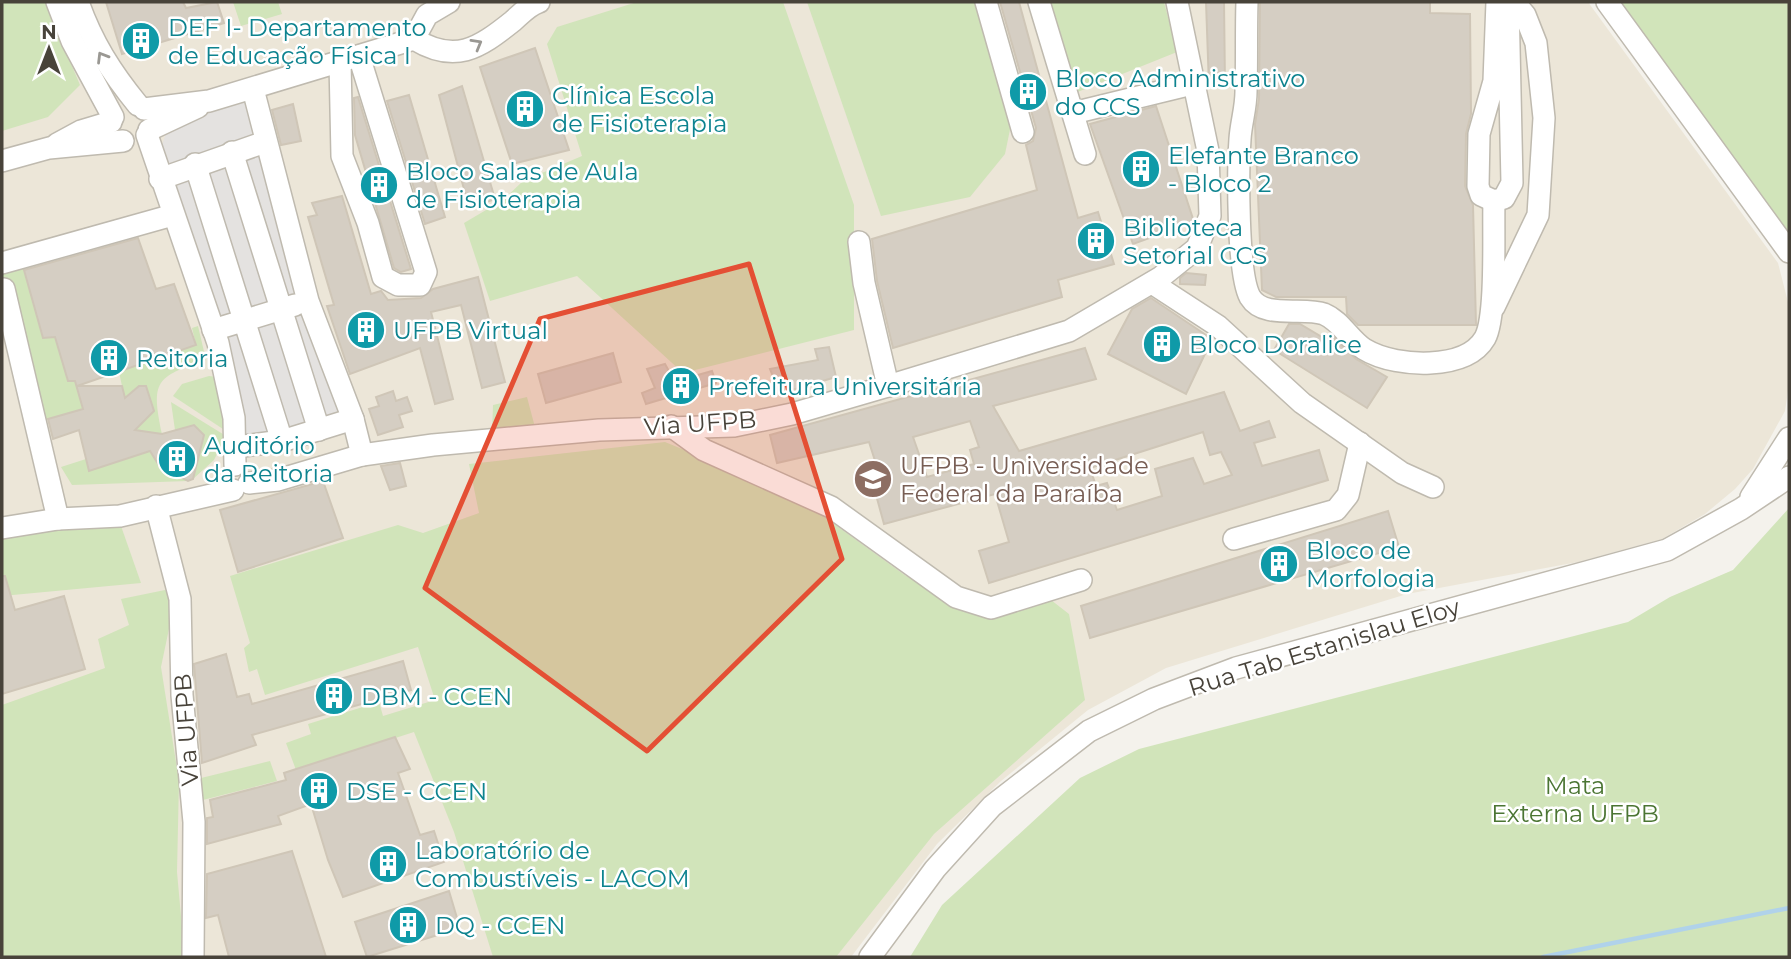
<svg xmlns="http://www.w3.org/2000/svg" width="1791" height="959" viewBox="0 0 1791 959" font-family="Montserrat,sans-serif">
  <rect width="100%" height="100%" fill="#f4f2ec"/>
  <path fill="#ece6d8" d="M2,2h1586l190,261 11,43v78l-4,27 -32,58 -18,20 -30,25 -43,25 -84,23 -171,32 -241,74 -78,42 -87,71 -64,63 -86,113h-849z"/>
  <g fill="#d1e4ba">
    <path d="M2,2h43l35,83 -32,32 -46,14z"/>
    <path d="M233,2h45l4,12 -41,12z"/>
    <path d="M637,2h146l71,203v125l-171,43 -106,-97 -87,25 -26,-78 39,-23 20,-19 59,-25 -35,-112 10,-17z"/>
    <path d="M807,2h175l32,108 -9,44 -35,43 -89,19z"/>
    <path d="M1045,2h119l13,50 -102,41z"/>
    <path d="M1616,2h173v241z"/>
    <path d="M23,265l20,73 12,-1 13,44h7l8,28 -37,11 -44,-146z"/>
    <path d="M198,326l8,34c-51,17 -55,21 -44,74l-28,-1 -8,-24 27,2 -8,-25 -12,4v9l-8,1 -6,-28 77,-27 -4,-17z"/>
    <path d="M209,376l8,1 9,54 -53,-35 9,-12z"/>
    <path d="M527,397l9,34 -44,2 1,-28z"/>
    <path d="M171,402l55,34 -12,24 -21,19 11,-44 -10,-10 -19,5z"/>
    <path d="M665,442l129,53 112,81 69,36 76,-12 18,14 16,86 -151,134 -98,123h-343l-39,-125 -40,-100 -118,38 -10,-27 25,-9 -3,-10 71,-22 4,14 52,-16 -17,-53 -153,48 -8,-26 -8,3 -5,-24 6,-5 -20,-67 168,-51 25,8 56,-20 -10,-49z"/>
    <path d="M150,451l10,16 28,14 -116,4 -11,-18 25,-8 3,12z"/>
    <path d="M1789,508v449h-879l32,-52 138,-127 59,-29 489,-127 42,-25 63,-27z"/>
    <path d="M121,526l20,57 -139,13v-65z"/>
    <path d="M165,590l10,10 -14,67 18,114 -2,91 7,77 -3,8h-179v-252l103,-37 -7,-29 31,-14 -8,-26z"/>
    <path d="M270,761l7,20 -82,21 -2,-22z"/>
  </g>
  <path fill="#e4e2e0" d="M251,95l94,319 -99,30 -87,-290 8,-24 20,-19z"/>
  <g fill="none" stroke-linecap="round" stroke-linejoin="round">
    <path stroke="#b0d2ea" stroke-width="4.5" d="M1543,957l246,-49"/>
  </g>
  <g fill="#d5cec3" stroke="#cfc6b7" stroke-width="2" fill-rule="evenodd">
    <path d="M106,2h77l3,6 31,-6 7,21 -102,31z"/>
    <path d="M1000,2h19l59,216 20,-6 16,52 -56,16 4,17 -169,51 -16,-67 -5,-42 165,-49 -11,-45 7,-4 3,-13z"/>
    <path d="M1206,2h18l1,83 -16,1z"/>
    <path d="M1260,2h170v11l40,1 1,100 -5,20 -1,52 8,19 3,120h-118l-11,-11 -1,-17h-70l-14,-7 -7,-166 4,-25z"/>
    <path d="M535,48l34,102 -57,14 -32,-97z"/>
    <path d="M462,86l33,113 -26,9 -30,-113z"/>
    <path d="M409,95l36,122 -20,7 -38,-123z"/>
    <path d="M358,97l53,172 -10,3 -7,-4 -39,-133 -1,-37z"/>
    <path d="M293,104l8,37 -20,4 -9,-35z"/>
    <path d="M1156,106l38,116 -61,22 -43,-120z"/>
    <path d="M342,196l29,98 10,-3 7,9 33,-2 12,-9 45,-12 27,105 -23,6 -21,-83 -30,7 22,87 -18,5 -15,-56 -70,26 -23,-68 7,-1 -26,-88 9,-2 -5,-12z"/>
    <path d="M138,238l18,51 18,-5 22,61 -119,41h45l3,12 14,-12h7l8,25 -19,19 27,4 32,-9 10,10 -11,44 -5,2 -28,-14 -10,-16 -61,20 -10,-41 -26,9 -5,-20 35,-10 -8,-28h-7l-13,-44 -12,1 -19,-68z"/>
    <path d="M1186,273l20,2 -1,10 -25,-1v-6z"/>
    <path d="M1151,298l61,41 -26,55 -78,-40 24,-45z"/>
    <path d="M1289,324h11l27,16 5,-4 24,23 31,18 -20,31 -93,-58z"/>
    <path d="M829,347l7,30 -44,13 -2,-8 -14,2 -6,-15 48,-9 -3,-11z"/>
    <path d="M1085,348l11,31 -103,27 26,45 205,-59 16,39 29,-10 6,16 -21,6 8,23 57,-16 9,30 -339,103 -10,-32 30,-9 -14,-48 -111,30 -9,-33 9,-2 -15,-47 -92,21 -7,-28zM970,421l9,26 -9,3 4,14 -47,13 -14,-40zM1203,432l7,23 11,-3 11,23 -28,9 -11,-26 -38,11 7,27 -45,14 -10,-27 -11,3 -6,-18z"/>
    <path d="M613,353l8,29 -75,21 -8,-29z"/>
    <path d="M665,364l5,9 6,-3 4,10 32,-9 4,12 -70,21 -4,-11 13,-5 -8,-19z"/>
    <path d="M393,391l3,10 11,-4 5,14 -13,4 4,12 -25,8 -9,-26 10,-3 -3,-9z"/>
    <path d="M400,463l6,23 -16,4 -9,-24z"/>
    <path d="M323,481l20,57 -105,34 -18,-62z"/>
    <path d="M1388,511l11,36 -309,91 -9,-32z"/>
    <path d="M2,576h3l10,34 49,-14 21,73 -83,25z"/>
    <path d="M226,654l11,43 12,-3 3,10 151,-43 8,29 -159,45 4,10 -54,18 -8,-99z"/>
    <path d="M395,737l15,32 -12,4 22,62 14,-4 10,31 -101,35 -15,-37 -17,-56 -33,12 3,8 -74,20v-26l6,-1 -3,-17 76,-20 -2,-7z"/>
    <path d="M292,851l34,106h-97l-11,-42 -12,3 1,-44z"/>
    <path d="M449,891l11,37 -93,29 -12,-35z"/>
  </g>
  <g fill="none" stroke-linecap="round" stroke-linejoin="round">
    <g stroke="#bfbaaf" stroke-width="24">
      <g id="minor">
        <path d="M57,2l15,39 41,76"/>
        <path d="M78,2c14,40 33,70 60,103"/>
        <path d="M986,2l37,130"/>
        <path d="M1039,2l46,152"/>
        <path d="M1247,2c-1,30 0,60 -1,90 0,16 -5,31 -6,47 -2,30 -3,134 10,158 14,23 53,9 74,17 17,7 25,25 40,35 18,11 45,15 66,14 20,-1 44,-6 55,-25 12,-22 8,-108 9,-137"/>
        <path d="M1497,2l-3,79 -15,53 -1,52 3,9 13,6 10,-3 8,-15 -4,-181"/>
        <path d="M1607,2l182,250"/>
        <path d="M414,39c41,25 64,10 99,-18 8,-7 16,-16 26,-19"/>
        <path d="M340,62l2,94 26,67 15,54 15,8h22l6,-13 -67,-216"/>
        <path d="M253,89l55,212 45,118 9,36"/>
        <path d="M144,109l65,-8 205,-62 13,-24 22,-13"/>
        <path d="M1073,113l123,-30"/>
        <path d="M149,130l49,-23"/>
        <path d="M147,135l71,208 16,75 1,47"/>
        <path d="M57,144l24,-13 30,-9"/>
        <path d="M232,152l87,278"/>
        <path d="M2,161l47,-13 74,-7"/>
        <path d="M195,164l87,277"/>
        <path d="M160,179l105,-37"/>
        <path d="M2,263l171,-48"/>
        <path d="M1152,283l66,43 84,77 100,70 31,14"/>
        <path d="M4,289l54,230"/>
        <path d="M1494,307l44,-92 6,-97 -8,-75 -11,-28 -11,-13"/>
        <path d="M213,330l82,-25"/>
        <path d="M888,386l181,-55 92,-54 36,-29 13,-32 -2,-65 -31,-149"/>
        <path d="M671,426l33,24 127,57 125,90 35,11 90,-28"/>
        <path d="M236,447l46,-6 71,-22"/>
        <path d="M249,483l29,-3 84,-25 71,-10 166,-15 135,-4 58,-12 96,-28 -24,-103 -5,-41"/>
        <path d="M1751,497l38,-59"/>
        <path d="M156,506l24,93 2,96 12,127 -1,135"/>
        <path d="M2,528l56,-9 62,-3 113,-26"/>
        <path d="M1234,539l102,-29 12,-15 12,-52"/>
        <path d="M870,957l65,-88 57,-63 97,-75 65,-32 82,-31 431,-118 74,-41 48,-32"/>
      </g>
    </g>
    <use href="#minor" stroke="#fff" stroke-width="21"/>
  </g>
  <defs><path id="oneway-chevron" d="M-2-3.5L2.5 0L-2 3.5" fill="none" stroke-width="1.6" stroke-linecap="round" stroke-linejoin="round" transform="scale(1.75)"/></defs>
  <g stroke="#9a9893">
    <use href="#oneway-chevron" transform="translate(477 44) rotate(-30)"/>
    <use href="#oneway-chevron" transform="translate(102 57) rotate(-121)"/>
  </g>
  <path fill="#e44f34" fill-opacity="0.2" stroke="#e44f34" stroke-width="5" stroke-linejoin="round" d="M749,264l93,295 -195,192 -222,-163 115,-269z"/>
  <defs>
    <g id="building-disc" transform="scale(2.0125)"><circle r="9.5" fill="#0f9aa8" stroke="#fff"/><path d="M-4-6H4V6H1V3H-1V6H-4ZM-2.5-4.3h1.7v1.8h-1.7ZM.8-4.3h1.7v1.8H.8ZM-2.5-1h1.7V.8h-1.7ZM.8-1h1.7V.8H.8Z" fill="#fff"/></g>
    <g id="university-disc" transform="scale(2.0125)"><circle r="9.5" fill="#8d6e63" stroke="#fff"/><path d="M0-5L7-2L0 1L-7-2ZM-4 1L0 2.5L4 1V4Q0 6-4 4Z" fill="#fff"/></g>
  </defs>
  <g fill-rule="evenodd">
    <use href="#building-disc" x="141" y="41"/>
    <use href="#building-disc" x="1028" y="92"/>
    <use href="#building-disc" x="525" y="109"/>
    <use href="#building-disc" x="1141" y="169"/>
    <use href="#building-disc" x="379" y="185"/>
    <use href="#building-disc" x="1096" y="241"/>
    <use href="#building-disc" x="366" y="330"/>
    <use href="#building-disc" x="1162" y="344"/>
    <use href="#building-disc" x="109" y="358"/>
    <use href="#building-disc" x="681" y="386"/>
    <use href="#building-disc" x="177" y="459"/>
    <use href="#university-disc" x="873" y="479"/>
    <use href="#building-disc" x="1279" y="564"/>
    <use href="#building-disc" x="334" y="696"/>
    <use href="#building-disc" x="319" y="791"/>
    <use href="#building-disc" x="388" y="864"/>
    <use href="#building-disc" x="408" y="925"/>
  </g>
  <g text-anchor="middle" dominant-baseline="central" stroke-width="5" stroke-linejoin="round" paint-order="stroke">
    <g font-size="24" fill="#0d838f" stroke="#fff" text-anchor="start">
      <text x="168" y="27">DEF I- Departamento<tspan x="168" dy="28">de Educação Física I</tspan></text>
      <text x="1055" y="78">Bloco Administrativo<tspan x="1055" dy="28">do CCS</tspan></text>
      <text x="552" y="95">Clínica Escola<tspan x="552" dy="28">de Fisioterapia</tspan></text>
      <text x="1168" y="155">Elefante Branco<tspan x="1168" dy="28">- Bloco 2</tspan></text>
      <text x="406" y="171">Bloco Salas de Aula<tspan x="406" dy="28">de Fisioterapia</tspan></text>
      <text x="1123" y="227">Biblioteca<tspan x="1123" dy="28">Setorial CCS</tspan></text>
      <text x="393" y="330">UFPB Virtual</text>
      <text x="1189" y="344">Bloco Doralice</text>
      <text x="136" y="358">Reitoria</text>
      <text x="708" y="386">Prefeitura Universitária</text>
      <text x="204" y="445">Auditório<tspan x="204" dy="28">da Reitoria</tspan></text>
      <text x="1306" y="550">Bloco de<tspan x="1306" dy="28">Morfologia</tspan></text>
      <text x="361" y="696">DBM - CCEN</text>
      <text x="346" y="791">DSE - CCEN</text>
      <text x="415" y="850">Laboratório de<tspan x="415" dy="28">Combustíveis - LACOM</tspan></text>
      <text x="435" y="925">DQ - CCEN</text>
    </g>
    <g font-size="24" fill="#48433a" stroke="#fff">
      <text transform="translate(700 423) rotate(-4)">Via UFPB</text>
      <text transform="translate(1324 647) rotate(-17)">Rua Tab Estanislau Eloy</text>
      <text transform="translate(186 730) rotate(-94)">Via UFPB</text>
    </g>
    <g font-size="24" fill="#785e54" stroke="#fff" text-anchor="start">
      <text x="900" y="465">UFPB - Universidade<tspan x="900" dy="28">Federal da Paraíba</tspan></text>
    </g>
    <g font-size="24" fill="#4b7533" stroke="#fff">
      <text x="1575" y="785">Mata<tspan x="1575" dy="28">Externa UFPB</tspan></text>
    </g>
  </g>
  <rect width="1791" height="959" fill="none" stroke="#48433a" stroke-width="7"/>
  <g transform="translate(49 49)" stroke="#ffffff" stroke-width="5" paint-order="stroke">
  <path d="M0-5L12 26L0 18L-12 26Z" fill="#48433a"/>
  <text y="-10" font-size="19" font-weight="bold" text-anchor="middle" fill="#48433a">N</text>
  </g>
</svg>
